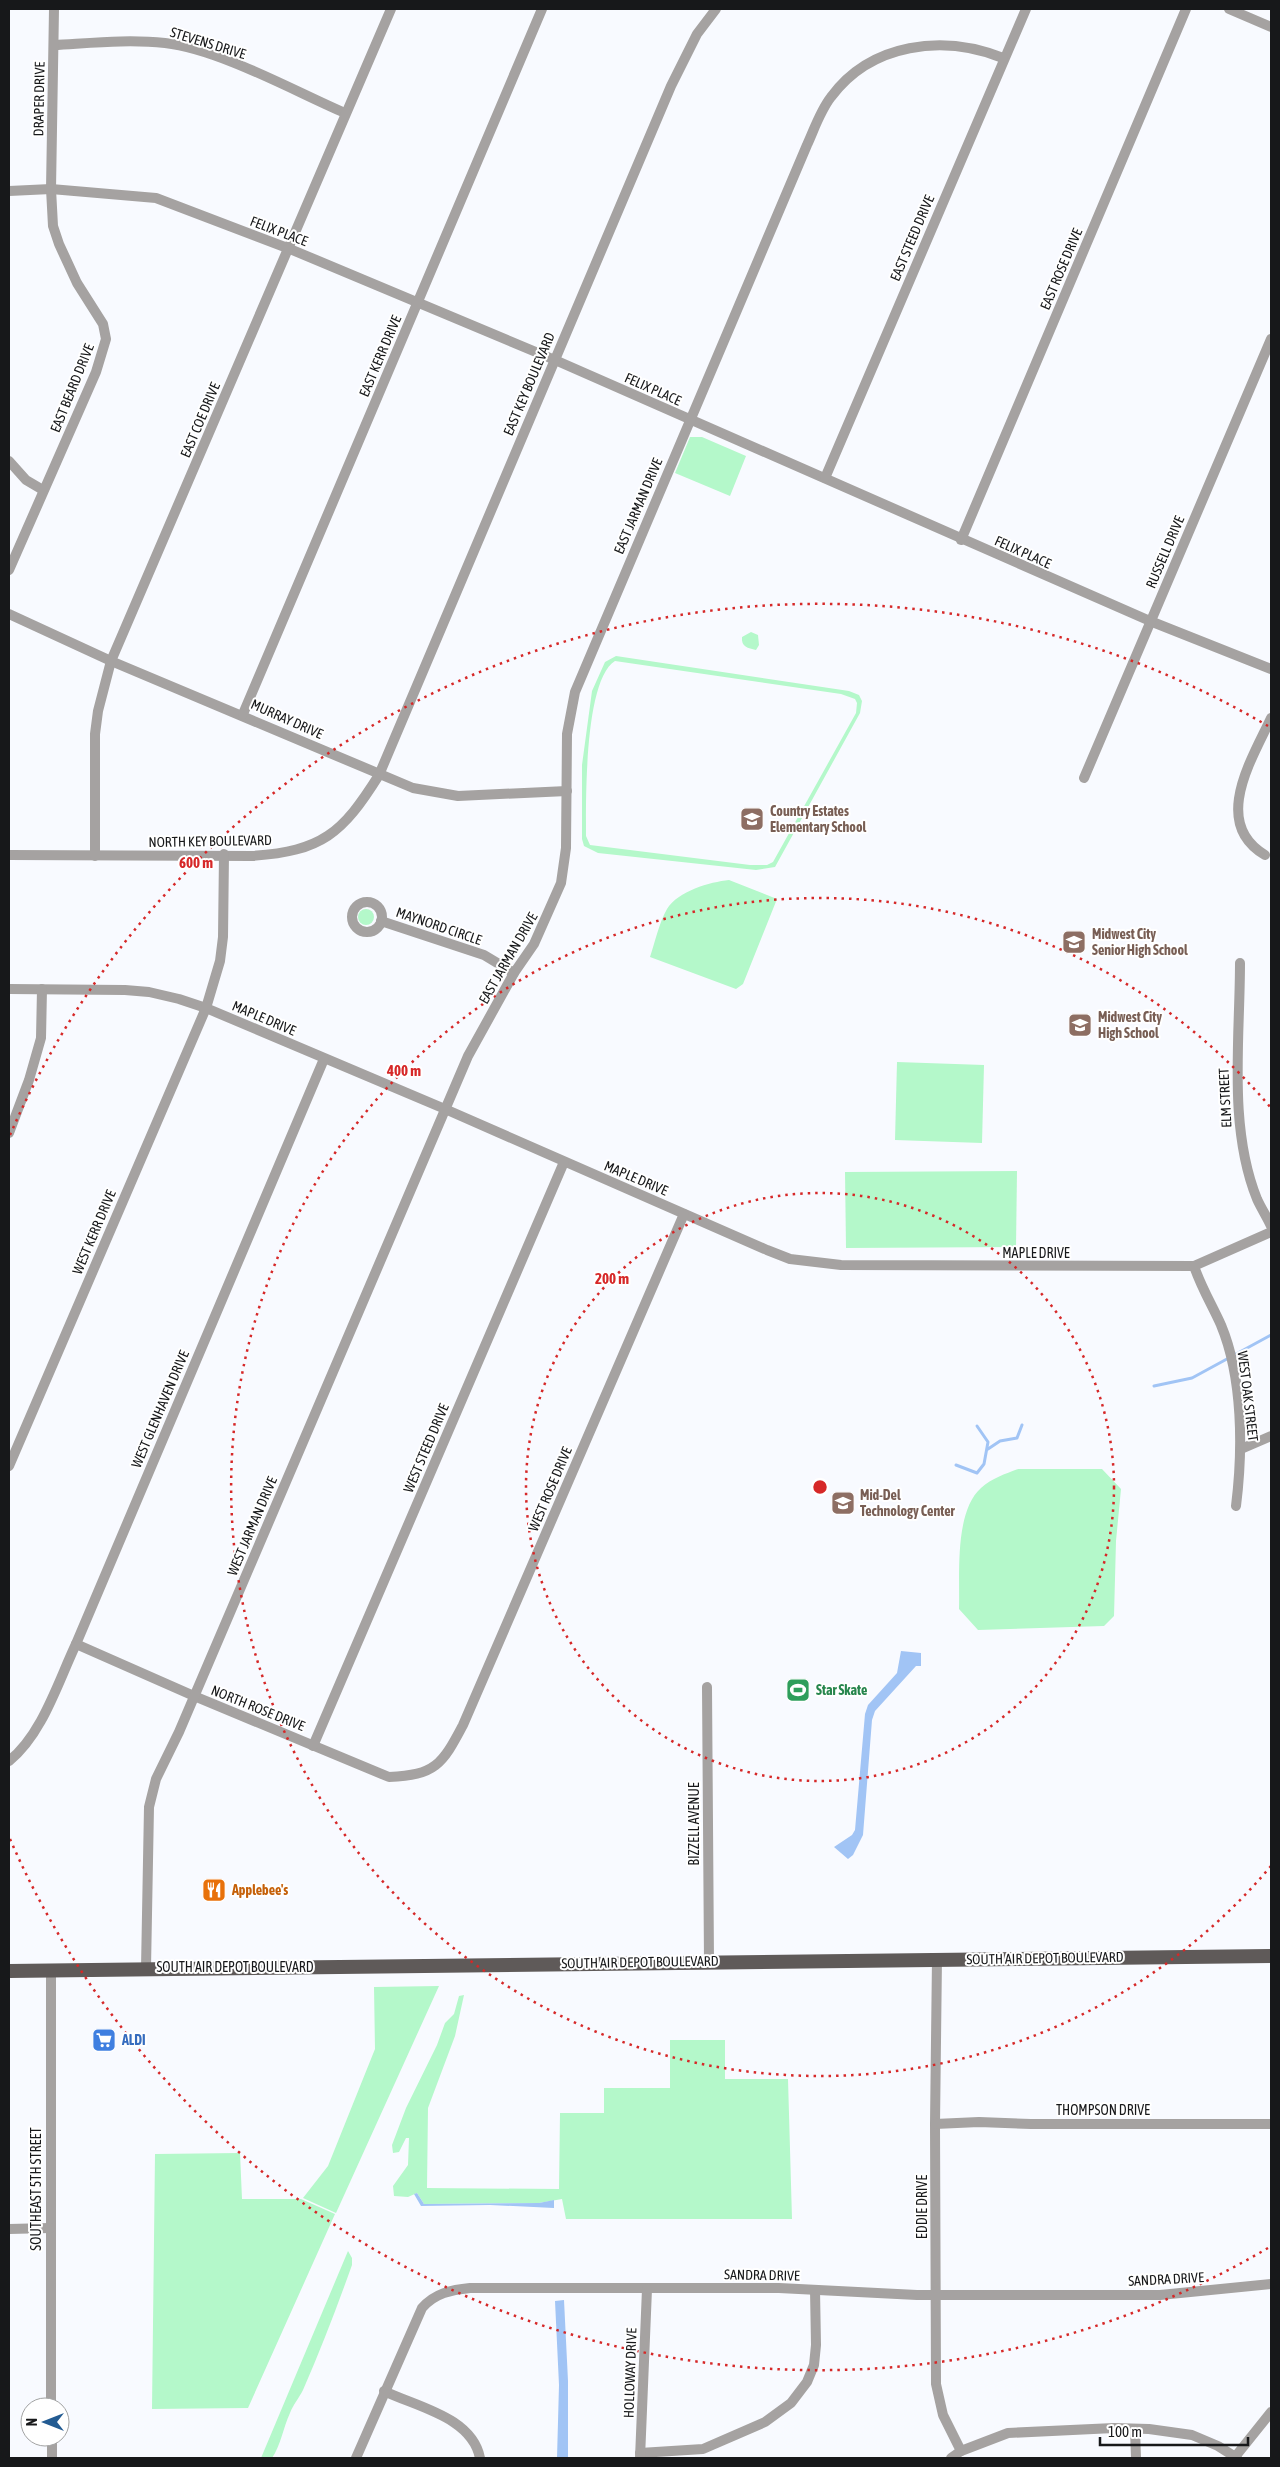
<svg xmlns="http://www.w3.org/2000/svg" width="1280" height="2467" viewBox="0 0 1280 2467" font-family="'Asap Condensed',sans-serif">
  <rect width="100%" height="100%" fill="#f8faff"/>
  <g fill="#b4f8ca" fill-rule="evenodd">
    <path d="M690,437h12l44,19 -16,40 -55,-23z"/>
    <path d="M751,632l7,3 1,10 -3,5c-8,-2 -15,-3 -14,-13z"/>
    <path d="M616,656l233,35 10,4 3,6 -2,12 -85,154 -19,3 -158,-17 -14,-7 -2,-7v-74l10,-74 13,-29zM615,661l226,33 14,5 2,4 -1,10 -83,149 -6,3h-17l-160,-20 -4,-9c0,-34 -2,-156 29,-175z"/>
    <path d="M729,880l48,19 -34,85 -7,5 -86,-32c5,-15 9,-34 17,-48 11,-18 43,-27 62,-29z"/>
    <circle cx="366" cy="917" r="8"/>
    <path d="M897,1062l87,3 -2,78 -87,-3z"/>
    <path d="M1017,1171l-1,76 -170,1 -1,-76z"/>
    <path d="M1018,1469h84l19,20 -5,52 -2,75 -10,10 -126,4 -19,-21c1,-33 -5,-97 22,-121 11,-10 24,-14 37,-19z"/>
    <path d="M439,1986l-103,227 -33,-15 25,-32 47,-117 -1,-62z"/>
    <path d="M464,1995l-9,41 -27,72 -1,80 132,1 1,-76h44v-25h66v-48h55v39h63l4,140h-226l-4,-20 -23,4 -115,1 -7,-11 -9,4 -14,-1 -1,-10 15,-21 1,-27h-3l-7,14 -6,1 -1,-8 14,-37 31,-63 8,-22 9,-9 5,-18z"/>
    <path d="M240,2153l2,46h59l34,15 -87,194 -96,1 3,-255z"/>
    <path d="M348,2251l4,7v7c-15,42 -31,84 -49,125 -4,8 -10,15 -13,23 -7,15 -9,32 -18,45h-11z"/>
  </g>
  <g fill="#a1c4f5">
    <path d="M901,1651l20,2v13h-5l-41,45 -3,9 -9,115 -10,20 -5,4 -14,-12 18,-12 3,-5 10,-116 3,-9 29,-32z"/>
    <path d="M417,2193l7,11 115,-1 15,-3v8l-64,-3 -69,1 -7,-12z"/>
    <path d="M564,2300l4,81v77h-11l2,-73 -4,-84z"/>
  </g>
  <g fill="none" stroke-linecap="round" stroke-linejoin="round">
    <g stroke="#a1c4f5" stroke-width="3">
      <path d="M1154,1386l38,-8 79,-43"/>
      <path d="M988,1449l12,-8 17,-3 5,-13"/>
      <path d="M956,1465l21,8 7,-9 4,-22 -11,-16"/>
    </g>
    <g stroke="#a5a2a1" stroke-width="10">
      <path d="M1229,9l42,18"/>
      <path d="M54,45c37,-2 74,-6 111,-2 54,6 129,48 180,70"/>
      <path d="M9,191l42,-2 105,9 134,51 265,111 595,261 121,48"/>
      <path d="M9,461l17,19 17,10"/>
      <path d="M825,478l201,-469"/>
      <path d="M961,540l225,-531"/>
      <path d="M9,570l87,-198 10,-33 -3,-15 -26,-41 -18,-39 -6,-18 -2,-37 3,-180"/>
      <path d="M9,614l102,47 302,127 45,8 109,-5"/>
      <path d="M243,714l299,-705"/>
      <path d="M1084,778l187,-439"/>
      <path d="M9,855l243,1c70,-5 90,-22 127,-81l292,-689 26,-52 19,-25"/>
      <path d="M1265,855c-54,-32 -13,-96 6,-137"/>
      <path d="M95,856v-122l3,-23 13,-50 280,-652"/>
      <circle cx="367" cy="917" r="15"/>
      <path d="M381,921l103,34 30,18"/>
      <path d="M1240,963c0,76 -12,164 17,236 4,9 10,18 14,27"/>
      <path d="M9,989l116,1 24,2 30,7 27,9 239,101 322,141 23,9 51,6 353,1 77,-34"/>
      <path d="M9,1133l20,-53 12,-42 1,-49"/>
      <path d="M1194,1266c7,21 18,39 27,59 22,53 22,125 15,181"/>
      <path d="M1241,1449l30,-13"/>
      <path d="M9,1466l197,-458 14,-47 3,-24 1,-83"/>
      <path d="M76,1644l118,52 195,81c46,-2 53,-12 74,-52l221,-511"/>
      <path d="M707,1687l2,274"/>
      <path d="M313,1746l251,-584"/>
      <path d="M9,1761c33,-26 49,-79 67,-117l248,-585"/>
      <path d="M937,1958l-2,166 1,260 7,31 18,36"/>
      <path d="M146,1968l3,-161 7,-28 23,-47 289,-676 46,-83 20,-29 27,-61 5,-35 1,-114 8,-42 232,-547c7,-15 13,-34 24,-48 40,-54 112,-63 172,-39"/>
      <path d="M51,1970v437"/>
      <path d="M935,2124l44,-2 52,2h240"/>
      <path d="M9,2229l41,-1"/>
      <path d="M384,2391c33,16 88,26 96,67"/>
      <path d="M1135,2429l1,29"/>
      <path d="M52,2437v21"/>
      <path d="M640,2453l63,-4 62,-27 26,-19 16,-21 7,-17 2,-20 -1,-55"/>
      <path d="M1235,2457l36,-45"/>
      <path d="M356,2458l66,-150c13,-15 29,-18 48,-20h309l138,7h243l111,-11"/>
      <path d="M640,2458l7,-169"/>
      <path d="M951,2458l10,-7 47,-18 106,-5 35,1 43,6 26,11 19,12"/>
    </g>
    <path stroke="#5f5a59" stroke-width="14" d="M9,1971l1262,-15"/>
  </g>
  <g fill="none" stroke="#d62828" stroke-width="2.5" stroke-dasharray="2.5 5">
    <circle cx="820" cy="1487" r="294"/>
    <path d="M1271 1866A589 589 0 1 1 1271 1108"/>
    <path d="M1268 2248A883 883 0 0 1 10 1839M10 1135A883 883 0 0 1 1268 726"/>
  </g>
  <defs>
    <g id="school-square" transform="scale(1.25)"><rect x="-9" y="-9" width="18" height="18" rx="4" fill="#8d6e63" stroke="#fff"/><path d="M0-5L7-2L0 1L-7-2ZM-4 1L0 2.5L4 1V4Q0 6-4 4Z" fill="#fff"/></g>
    <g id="stadium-square" transform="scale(1.25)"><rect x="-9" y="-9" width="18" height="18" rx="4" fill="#2e9e5b" stroke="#fff"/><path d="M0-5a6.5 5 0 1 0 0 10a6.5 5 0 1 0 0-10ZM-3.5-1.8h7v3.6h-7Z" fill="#fff"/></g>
    <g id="restaurant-square" transform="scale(1.25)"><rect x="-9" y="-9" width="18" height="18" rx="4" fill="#e8710a" stroke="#fff"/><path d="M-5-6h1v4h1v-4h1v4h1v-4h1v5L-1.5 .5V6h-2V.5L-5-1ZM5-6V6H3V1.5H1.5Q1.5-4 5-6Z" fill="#fff"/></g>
    <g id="supermarket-square" transform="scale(1.25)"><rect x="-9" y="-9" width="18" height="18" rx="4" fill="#3f7fe0" stroke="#fff"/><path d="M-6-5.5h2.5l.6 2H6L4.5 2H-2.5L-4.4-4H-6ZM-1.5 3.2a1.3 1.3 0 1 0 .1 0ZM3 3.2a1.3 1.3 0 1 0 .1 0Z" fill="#fff"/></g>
  </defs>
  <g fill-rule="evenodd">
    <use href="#school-square" x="752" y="819"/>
    <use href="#school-square" x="1074" y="942"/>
    <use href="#school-square" x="1080" y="1025"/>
    <use href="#school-square" x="843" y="1503"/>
    <use href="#stadium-square" x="798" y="1690"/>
    <use href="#restaurant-square" x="214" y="1890"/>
    <use href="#supermarket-square" x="104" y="2040"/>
  </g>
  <g text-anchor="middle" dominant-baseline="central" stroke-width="4" stroke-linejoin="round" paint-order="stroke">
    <g font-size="14" fill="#17181a" stroke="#fff">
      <text transform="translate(208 43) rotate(17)">STEVENS DRIVE</text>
      <text transform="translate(39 99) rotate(-89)">DRAPER DRIVE</text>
      <text transform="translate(279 231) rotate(21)">FELIX PLACE</text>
      <text transform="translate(912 238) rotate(-67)">EAST STEED DRIVE</text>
      <text transform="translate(1061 269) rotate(-67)">EAST ROSE DRIVE</text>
      <text transform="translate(380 356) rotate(-67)">EAST KERR DRIVE</text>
      <text transform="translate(529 384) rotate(-67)">EAST KEY BOULEVARD</text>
      <text transform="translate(72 388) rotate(-68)">EAST BEARD DRIVE</text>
      <text transform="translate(653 389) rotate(24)">FELIX PLACE</text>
      <text transform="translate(200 420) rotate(-67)">EAST COE DRIVE</text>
      <text transform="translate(638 506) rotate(-67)">EAST JARMAN DRIVE</text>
      <text transform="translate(1023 552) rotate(24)">FELIX PLACE</text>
      <text transform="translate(1165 552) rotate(-67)">RUSSELL DRIVE</text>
      <text transform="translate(287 719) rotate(24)">MURRAY DRIVE</text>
      <text transform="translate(210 841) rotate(-1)">NORTH KEY BOULEVARD</text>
      <text transform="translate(439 926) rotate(19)">MAYNORD CIRCLE</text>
      <text transform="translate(508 958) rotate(-60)">EAST JARMAN DRIVE</text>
      <text transform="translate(264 1018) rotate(23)">MAPLE DRIVE</text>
      <text transform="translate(1225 1098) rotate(-93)">ELM STREET</text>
      <text transform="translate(636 1178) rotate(23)">MAPLE DRIVE</text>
      <text transform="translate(94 1232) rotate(-67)">WEST KERR DRIVE</text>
      <text x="1036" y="1253">MAPLE DRIVE</text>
      <text transform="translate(1248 1396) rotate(83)">WEST OAK STREET</text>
      <text transform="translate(160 1409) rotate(-67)">WEST GLENHAVEN DRIVE</text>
      <text transform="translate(426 1448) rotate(-67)">WEST STEED DRIVE</text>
      <text transform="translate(550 1489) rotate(-67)">WEST ROSE DRIVE</text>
      <text transform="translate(252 1526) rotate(-67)">WEST JARMAN DRIVE</text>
      <text transform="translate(258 1708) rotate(22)">NORTH ROSE DRIVE</text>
      <text transform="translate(694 1824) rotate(-90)">BIZZELL AVENUE</text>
      <text transform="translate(1045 1958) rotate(-1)">SOUTH AIR DEPOT BOULEVARD</text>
      <text transform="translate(640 1962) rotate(-1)">SOUTH AIR DEPOT BOULEVARD</text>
      <text x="235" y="1967">SOUTH AIR DEPOT BOULEVARD</text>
      <text x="1103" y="2110">THOMPSON DRIVE</text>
      <text transform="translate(36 2189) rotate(-90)">SOUTHEAST 5TH STREET</text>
      <text transform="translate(922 2207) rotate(-90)">EDDIE DRIVE</text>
      <text transform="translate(762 2275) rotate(1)">SANDRA DRIVE</text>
      <text transform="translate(1166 2279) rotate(-3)">SANDRA DRIVE</text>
      <text transform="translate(630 2373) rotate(-88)">HOLLOWAY DRIVE</text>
    </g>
    <g font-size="14" font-weight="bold" fill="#785e54" stroke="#fff" text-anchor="start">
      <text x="770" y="811">Country Estates<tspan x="770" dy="16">Elementary School</tspan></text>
      <text x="1092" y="934">Midwest City<tspan x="1092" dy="16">Senior High School</tspan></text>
      <text x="1098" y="1017">Midwest City<tspan x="1098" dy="16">High School</tspan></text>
      <text x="860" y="1495">Mid-Del<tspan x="860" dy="16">Technology Center</tspan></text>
    </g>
    <g font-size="14" font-weight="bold" fill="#27864d" stroke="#fff" text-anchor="start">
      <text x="816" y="1690">Star Skate</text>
    </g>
    <g font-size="14" font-weight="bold" fill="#c56008" stroke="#fff" text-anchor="start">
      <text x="232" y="1890">Applebee's</text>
    </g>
    <g font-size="14" font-weight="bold" fill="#366cbe" stroke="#fff" text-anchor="start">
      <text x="122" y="2040">ALDI</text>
    </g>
  </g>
  <circle cx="820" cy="1487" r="8" fill="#d62828" stroke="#fff" stroke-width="2.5"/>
  <g font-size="15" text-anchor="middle" font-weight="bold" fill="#d62828" stroke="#fff" stroke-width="4" stroke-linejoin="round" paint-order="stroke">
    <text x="196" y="868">600 m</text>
    <text x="404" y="1076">400 m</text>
    <text x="612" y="1284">200 m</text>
  </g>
  <rect width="1280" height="2467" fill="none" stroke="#17181a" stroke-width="20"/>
  <g transform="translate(45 2422) rotate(270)"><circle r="24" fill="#ffffff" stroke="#a2a3a3"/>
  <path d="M0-4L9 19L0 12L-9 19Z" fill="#235b92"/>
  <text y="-8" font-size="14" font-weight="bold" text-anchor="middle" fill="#17181a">N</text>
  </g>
  <path d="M1100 2437v8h148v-8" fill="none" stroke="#17181a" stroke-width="2.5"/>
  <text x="1108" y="2437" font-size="15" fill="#17181a" stroke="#ffffff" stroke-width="4" paint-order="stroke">100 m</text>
</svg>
